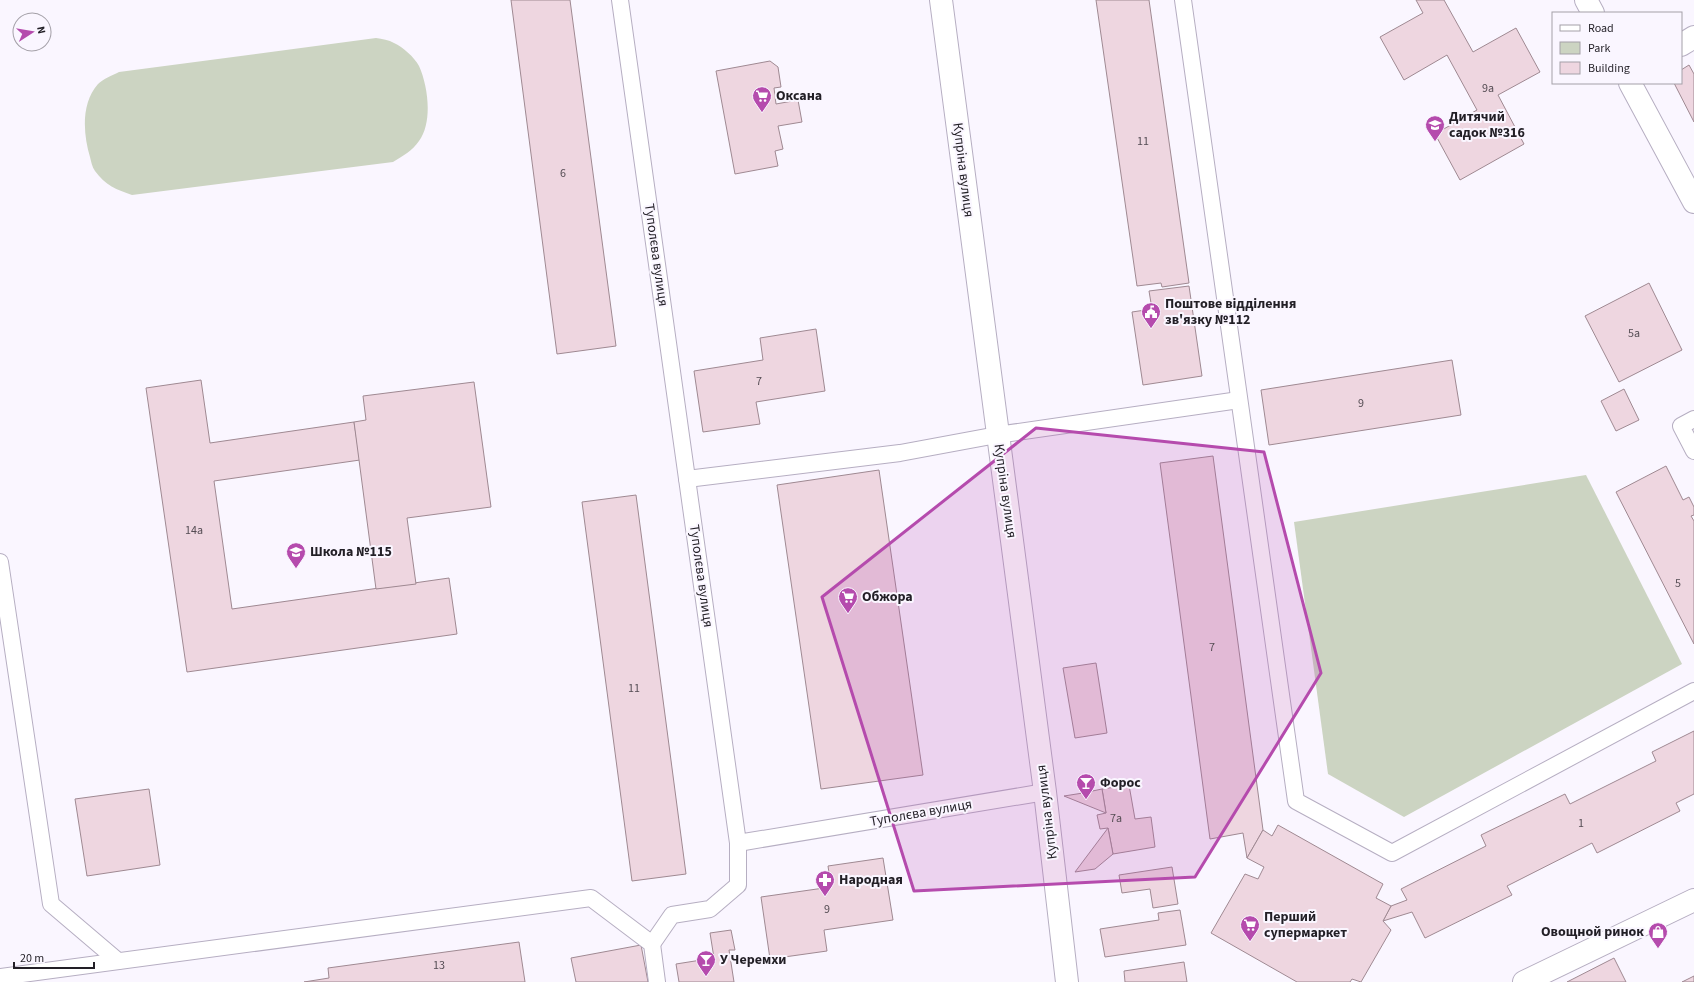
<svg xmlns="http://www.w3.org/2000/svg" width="1694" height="982" viewBox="0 0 1694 982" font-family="'Source Sans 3',sans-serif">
  <rect width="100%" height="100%" fill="#faf6ff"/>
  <g fill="#ccd4c2">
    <path d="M376,38c6,1 13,2 18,5 9,4 20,14 25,23 9,20 14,56 0,75 -7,10 -16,15 -26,21l-261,33c-15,-5 -27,-10 -37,-24 -3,-4 -4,-10 -5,-14 -7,-23 -9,-54 8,-73 5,-5 15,-9 21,-12z"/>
    <path d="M1586,475l96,189 -278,153 -76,-43 -34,-252z"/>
  </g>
  <g fill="#eed6e0" stroke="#9f8992">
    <path d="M511,0h59l46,346 -59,8z"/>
    <path d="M1096,0h53l40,283 -27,4 -1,-4 -24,3z"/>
    <path d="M1416,0h28l29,52 43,-24 24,44 -42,23 26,49 -64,36 -25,-46 42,-24 -30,-55 -43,25 -24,-43 43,-24z"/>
    <path d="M770,61l8,6 3,20 -7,1 2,16 22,-4 4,22 -24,4 5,23 -8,2 3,15 -43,8 -19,-103z"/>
    <path d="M1689,65l5,9v48l-20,-39h7v-13z"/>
    <path d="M1649,283l33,67 -63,32 -34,-66z"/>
    <path d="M1189,286l13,90 -59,9 -11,-73 20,-3 -3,-18z"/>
    <path d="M816,329l9,62 -69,11 4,22 -57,8 -9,-61 69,-11 -3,-22z"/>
    <path d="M1452,360l9,55 -192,30 -8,-55z"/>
    <path d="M201,380l9,63 144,-21 6,38 -146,21 18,128 217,-31 8,56 -270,38 -41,-284z"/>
    <path d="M474,382l17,125 -84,11 9,66 -40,5 -22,-167 12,-2 -3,-24z"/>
    <path d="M1624,389l15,31 -23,11 -15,-30z"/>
    <path d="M1213,456l50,374 -16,28 -4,-25 -33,6 -50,-376z"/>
    <path d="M1666,466l17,34 6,-3 5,10v8l-3,1 3,5v123l-78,-152z"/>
    <path d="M879,470l44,305 -102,14 -44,-304z"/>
    <path d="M636,495l50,379 -54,7 -50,-379z"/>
    <path d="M1096,663l11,70 -32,5 -12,-70z"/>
    <path d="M1694,731v63l-18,9 4,8 -83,42 -5,-10 -85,43 5,9 -87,43 -13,-26 -29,9 8,-15 16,-6 -6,-11 85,-43 -5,-11 84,-41 5,10 86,-43 -4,-9z"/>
    <path d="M1129,785l6,34 16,-2 4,30 -42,7 -5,-26 -8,1 -3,-14 9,-2 -4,-24z"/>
    <path d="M149,789l11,76 -73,11 -12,-77z"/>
    <path d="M1102,789l4,24 -42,-17 19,-3z"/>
    <path d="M1278,825l105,59 -7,14 15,8 -8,15 8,9 -30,52 -9,-3 -2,3h-53l-86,-49 34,-59 13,5 6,-12 -17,-9 16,-28 9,6z"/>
    <path d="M1108,828l5,26 -18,15 -20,3z"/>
    <path d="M883,858l10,62 -69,10 3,21 -57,8 -9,-62 70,-10 -3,-21z"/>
    <path d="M1172,867l6,37 -25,4 -3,-19 -28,4 -3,-18z"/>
    <path d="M1180,910l6,35 -81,12 -5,-28 59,-9 -1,-7z"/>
    <path d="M731,930l4,20h-6l5,32h-55l-3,-18 38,-6 -4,-25z"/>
    <path d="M519,942l6,40h-221l25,-4 -1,-10z"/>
    <path d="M641,945l7,37h-72l-5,-24z"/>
    <path d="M1614,958l12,24h-59z"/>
    <path d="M1184,962l3,20h-62l-1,-11z"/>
    <path d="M1694,976v6h-12z"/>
  </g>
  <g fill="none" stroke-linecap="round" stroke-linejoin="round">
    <g stroke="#b6aec2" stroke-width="18">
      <g id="service">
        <path d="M620,0l118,843 307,-51"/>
        <path d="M1183,0l113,801 96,52 302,-162"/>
        <path d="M1694,419l-13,7 13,25"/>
        <path d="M687,479l213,-26 97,-18 242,-35"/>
        <path d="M0,562l51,342 67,57"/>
        <path d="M652,944l20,-29 38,-6 28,-24v-42"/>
        <path d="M0,977l591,-79 61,46 5,38"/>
      </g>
    </g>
    <g stroke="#b6aec2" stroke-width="24">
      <g id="minor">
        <path d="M1586,0l7,13"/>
        <path d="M1681,45l13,-8"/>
        <path d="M1630,83l64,119"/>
        <path d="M1524,982l170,-82"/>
      </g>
    </g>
    <g stroke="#b6aec2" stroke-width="24">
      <path id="secondary" d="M941,0l104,792 22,190"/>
    </g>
    <use href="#service" stroke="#fff" stroke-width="16"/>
    <use href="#minor" stroke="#fff" stroke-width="22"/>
    <use href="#secondary" stroke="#fff" stroke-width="22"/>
  </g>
  <path fill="#b54bad" fill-opacity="0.2" stroke="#b54bad" stroke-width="3" stroke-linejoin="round" d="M1036,428l228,24 57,221 -126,204 -281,14 -92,-294z"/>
  <defs>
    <g id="supermarket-pin" transform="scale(1)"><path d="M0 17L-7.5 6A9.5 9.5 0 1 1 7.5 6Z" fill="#b54bad" stroke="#faf6ff"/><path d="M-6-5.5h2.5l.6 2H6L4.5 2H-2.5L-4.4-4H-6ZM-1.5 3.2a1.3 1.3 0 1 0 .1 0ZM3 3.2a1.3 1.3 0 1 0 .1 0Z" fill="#fff"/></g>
    <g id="school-pin" transform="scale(1)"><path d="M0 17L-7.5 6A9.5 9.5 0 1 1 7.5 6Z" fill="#b54bad" stroke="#faf6ff"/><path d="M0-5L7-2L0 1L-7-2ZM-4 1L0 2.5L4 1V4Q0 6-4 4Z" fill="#fff"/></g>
    <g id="civic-pin" transform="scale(1)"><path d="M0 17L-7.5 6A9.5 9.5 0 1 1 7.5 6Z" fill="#b54bad" stroke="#faf6ff"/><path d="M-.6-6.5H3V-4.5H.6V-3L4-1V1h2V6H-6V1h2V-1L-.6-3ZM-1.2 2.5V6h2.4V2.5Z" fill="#fff"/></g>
    <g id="bar-pin" transform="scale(1)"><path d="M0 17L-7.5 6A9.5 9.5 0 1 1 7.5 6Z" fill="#b54bad" stroke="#faf6ff"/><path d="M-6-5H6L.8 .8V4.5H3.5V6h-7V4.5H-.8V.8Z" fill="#fff"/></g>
    <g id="pharmacy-pin" transform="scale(1)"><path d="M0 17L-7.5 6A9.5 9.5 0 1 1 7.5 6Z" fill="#b54bad" stroke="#faf6ff"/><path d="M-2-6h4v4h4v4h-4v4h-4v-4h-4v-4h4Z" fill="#fff"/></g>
    <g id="shop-pin" transform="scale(1)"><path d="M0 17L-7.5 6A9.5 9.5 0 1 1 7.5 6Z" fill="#b54bad" stroke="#faf6ff"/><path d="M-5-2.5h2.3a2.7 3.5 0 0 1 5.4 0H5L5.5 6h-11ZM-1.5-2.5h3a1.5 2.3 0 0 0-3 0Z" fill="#fff"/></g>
  </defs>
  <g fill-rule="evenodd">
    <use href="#supermarket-pin" x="762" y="96"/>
    <use href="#school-pin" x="1435" y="125"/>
    <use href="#civic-pin" x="1151" y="312"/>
    <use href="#school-pin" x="296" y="552"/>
    <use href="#supermarket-pin" x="848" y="597"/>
    <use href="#bar-pin" x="1086" y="783"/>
    <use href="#pharmacy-pin" x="825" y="880"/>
    <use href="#supermarket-pin" x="1250" y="925"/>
    <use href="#shop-pin" x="1658" y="932"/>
    <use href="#bar-pin" x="706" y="960"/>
  </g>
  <g text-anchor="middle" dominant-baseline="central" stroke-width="4" stroke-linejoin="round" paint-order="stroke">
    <g font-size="12" fill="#554d54">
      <text x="1488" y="88">9а</text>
      <text x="1143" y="141">11</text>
      <text x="563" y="173">6</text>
      <text x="1634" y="333">5а</text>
      <text x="759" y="381">7</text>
      <text x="1361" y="403">9</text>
      <text x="194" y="530">14а</text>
      <text x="1678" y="583">5</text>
      <text x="1212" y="647">7</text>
      <text x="634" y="688">11</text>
      <text x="1116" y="818">7а</text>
      <text x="1581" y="823">1</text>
      <text x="827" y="909">9</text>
      <text x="439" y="965">13</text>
    </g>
    <g font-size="14" font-weight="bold" fill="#221f26" stroke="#faf6ff" text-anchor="start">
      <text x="776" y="96">Оксана</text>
      <text x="1449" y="117">Дитячий<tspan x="1449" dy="16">садок №316</tspan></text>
      <text x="1165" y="304">Поштове відділення<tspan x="1165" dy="16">зв'язку №112</tspan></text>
      <text x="310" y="552">Школа №115</text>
      <text x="862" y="597">Обжора</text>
      <text x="1100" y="783">Форос</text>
      <text x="839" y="880">Народная</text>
      <text x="1264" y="917">Перший<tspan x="1264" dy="16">супермаркет</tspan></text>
      <text x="1644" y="932" text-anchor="end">Овощной ринок</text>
      <text x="720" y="960">У Черемхи</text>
    </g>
    <g font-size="14" fill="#221f26" stroke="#faf6ff">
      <text transform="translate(963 170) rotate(83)">Купріна вулиця</text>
      <text transform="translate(656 255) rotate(82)">Туполєва вулиця</text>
      <text transform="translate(1005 491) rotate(82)">Купріна вулиця</text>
      <text transform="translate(701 576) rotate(82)">Туполєва вулиця</text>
      <text transform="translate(1047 812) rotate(-97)">Купріна вулиця</text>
      <text transform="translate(921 813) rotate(-10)">Туполєва вулиця</text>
    </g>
  </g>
  <rect x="1552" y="12" width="130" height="72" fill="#faf6ff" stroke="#a4a0a8"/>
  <rect x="1560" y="25" width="20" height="6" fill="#ffffff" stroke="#a4a0a8"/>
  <text x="1588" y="32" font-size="12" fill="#221f26">Road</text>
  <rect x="1560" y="42" width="20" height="12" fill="#ccd4c2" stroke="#a4a0a8"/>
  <text x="1588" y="52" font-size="12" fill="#221f26">Park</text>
  <rect x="1560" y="62" width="20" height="12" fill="#eed6e0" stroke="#a4a0a8"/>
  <text x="1588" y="72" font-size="12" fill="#221f26">Building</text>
  <g transform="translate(32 32) rotate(78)"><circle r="19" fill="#faf6ff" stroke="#a4a0a8"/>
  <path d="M0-3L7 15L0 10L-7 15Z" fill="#b54bad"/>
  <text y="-6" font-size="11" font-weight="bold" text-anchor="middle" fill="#221f26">N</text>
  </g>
  <path d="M14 962v6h80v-6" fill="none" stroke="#221f26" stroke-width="2"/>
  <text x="20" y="962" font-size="12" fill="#221f26" stroke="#faf6ff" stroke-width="3" paint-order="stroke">20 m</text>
</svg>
